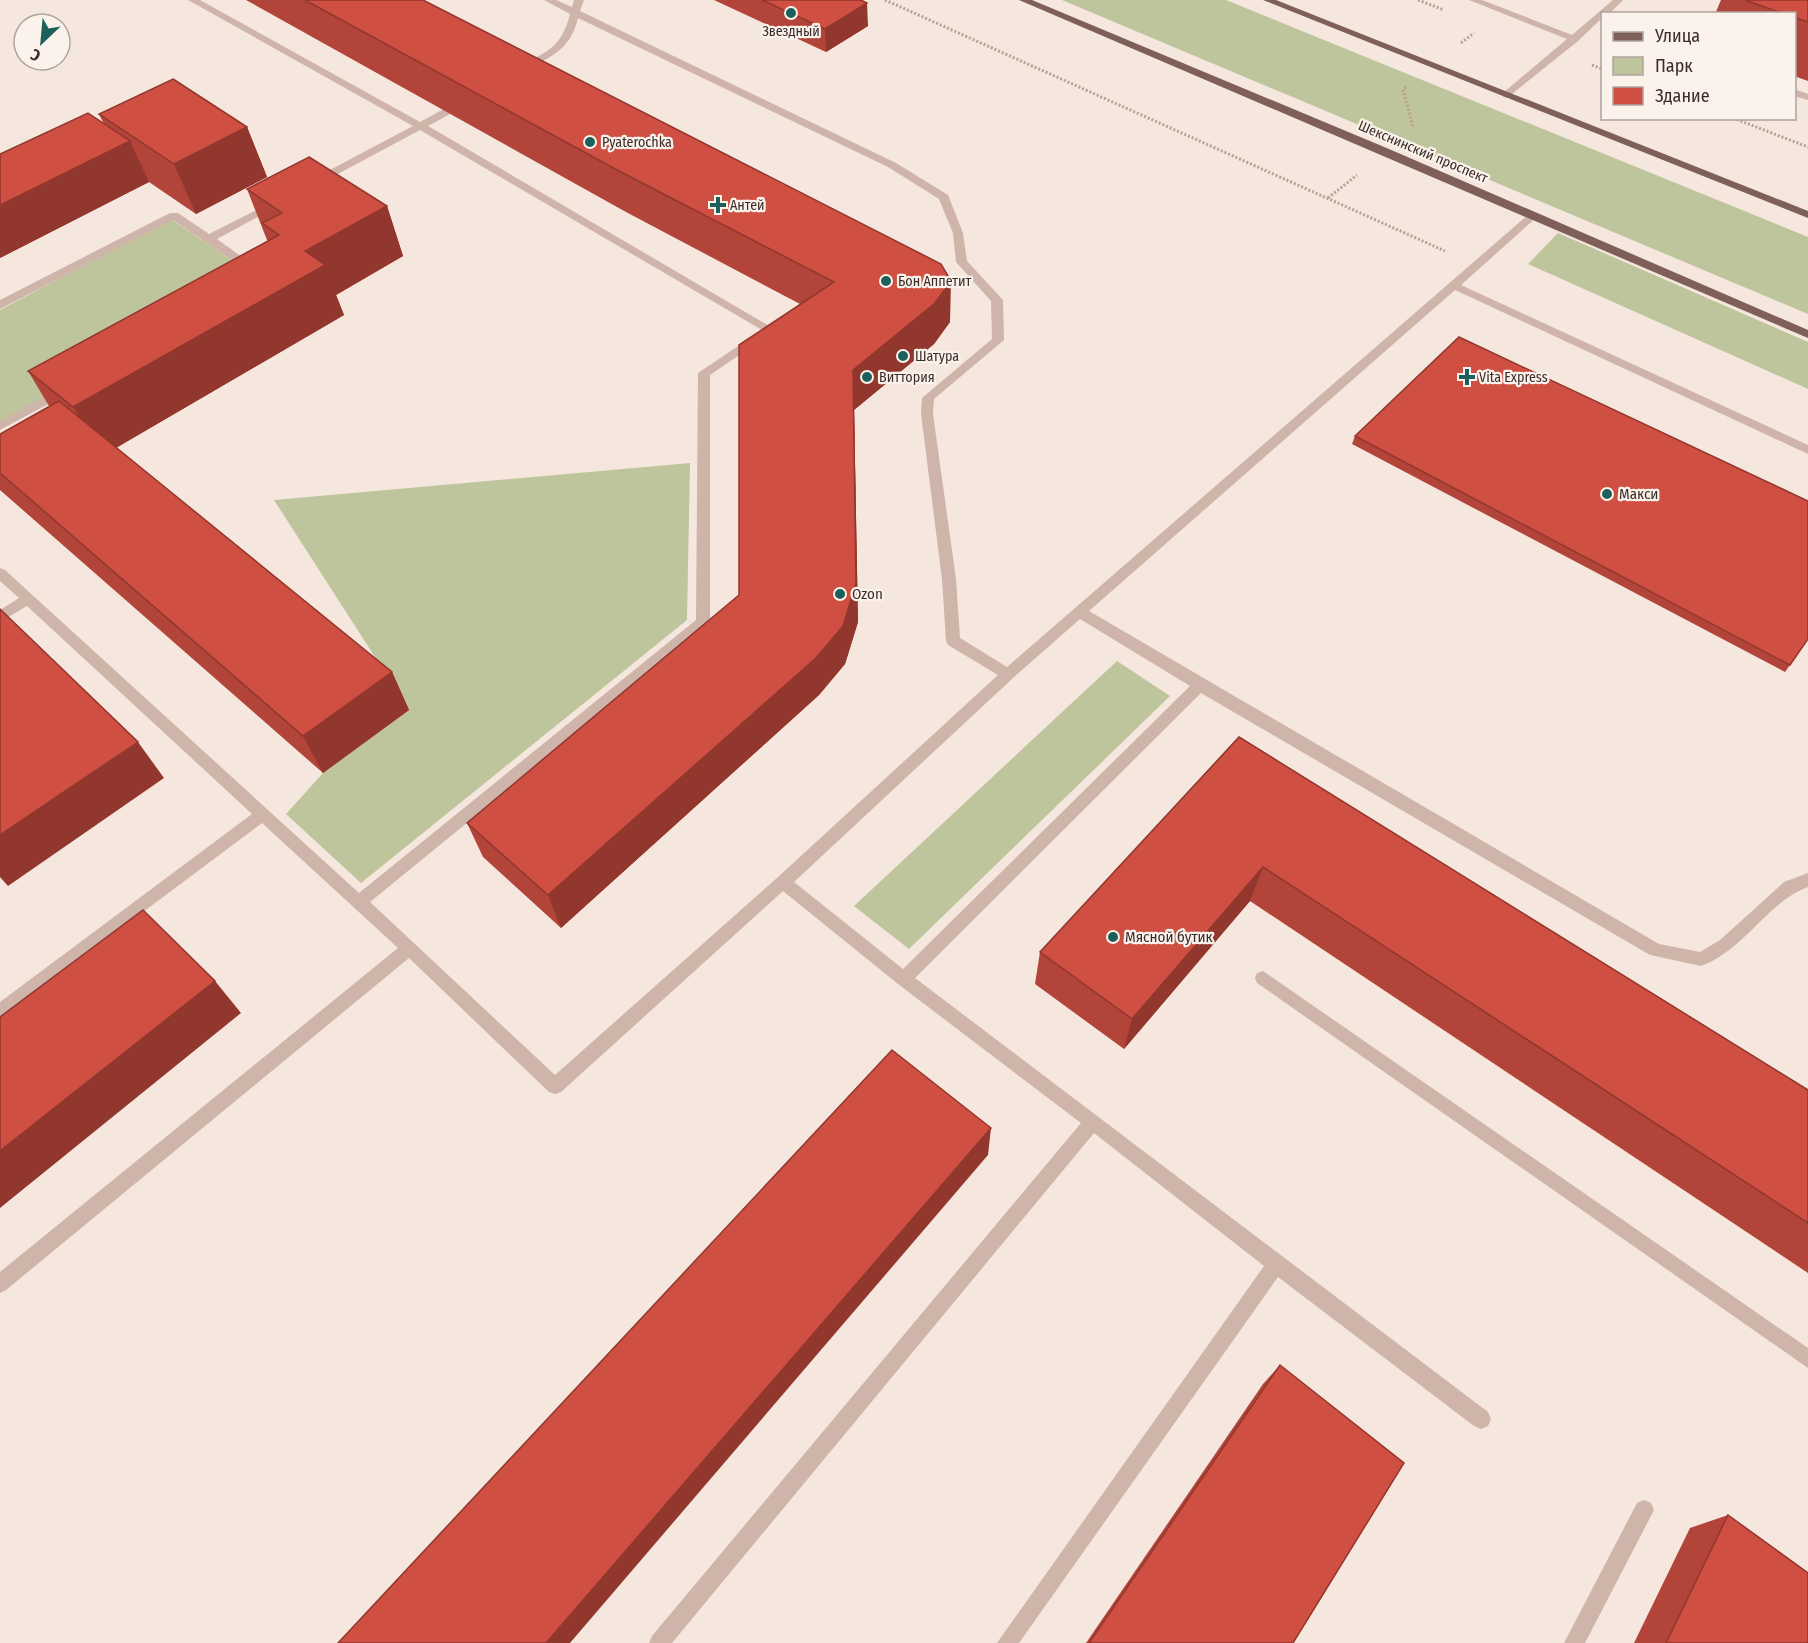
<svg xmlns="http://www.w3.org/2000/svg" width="1808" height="1643" viewBox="0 0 1808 1643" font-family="'Fira Sans Condensed',sans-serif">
  <rect width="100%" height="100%" fill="#f5e7de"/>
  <g fill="#bec59c">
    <path d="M1062,0h164l582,237v77z"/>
    <path d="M171,219l86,58 -257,146v-113z"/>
    <path d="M1558,233l250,109v47l-280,-125z"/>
    <path d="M690,463l-3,157 -326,263 -75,-69 37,-41 86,-63 -135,-210z"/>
    <path d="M1117,661l53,35 -261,253 -55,-43z"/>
  </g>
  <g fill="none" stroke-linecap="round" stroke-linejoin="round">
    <g stroke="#ba9e93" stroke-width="3" stroke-dasharray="2 2" stroke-linecap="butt">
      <path d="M885,0l560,251"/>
      <path d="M1418,0l26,10"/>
      <path d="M1461,43l13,-10"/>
      <path d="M1592,65l10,4"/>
      <path d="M1406,87l-3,2 10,39"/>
      <path d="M1733,118l75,29"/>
      <path d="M1328,198l29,-23"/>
    </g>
    <g fill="#ceb4a9" fill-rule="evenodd">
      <path d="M188,0h12l220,122 22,-12h8v4l-22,12 348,204 -66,45v247l-2,4 -338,276 185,173 223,-198 220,-202 -50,-30 -2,-4 -4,-62 -21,-165 1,-16 70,-59 -1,-38 -35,-39 -3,-29 -14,-34 -51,-32 -310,-149c-7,31 -27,39 -54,53h-6v-4c29,-16 43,-18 52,-53l-26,-14h12l16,7 2,-7h10l-4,11 316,152 52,32 15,38 4,28 36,39 1,40 -70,59 -1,15 23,165 4,59 47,29 522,-453h8l1,2 -77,69 347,160v9l-353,-164 -366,321 570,333 41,8 20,-12 64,-58 24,-9v14c-41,15 -63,63 -107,79l-51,-11 -449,-262 -286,285 573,434 3,7 -3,7 -7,3 -7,-3 -196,-149 -259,366h-22l267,-377 -170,-133 -422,510h-23l3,-7 429,-513 -183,-139 -115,-93 -222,201 -6,2 -6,-2 -140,-134 -403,332 -6,3v-21l398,-324 -136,-125 -262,196v-17l252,-188 -225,-208 -27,16v-12l19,-12 -19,-17v-13l5,2 354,323 337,-273 2,-247 64,-43 -342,-200 -101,54h-8v-4l102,-54zM1080,619l110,67 -287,283 -109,-87 219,-204z"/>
      <path d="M1469,0h13l90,35 41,-35h10l-14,14h-7v4l-24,23 -71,57 -4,-1v-4l64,-54z"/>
      <path d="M1794,89l14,5v6l-14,-4z"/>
      <path d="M272,202l4,1v4l-59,32 39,28v4h-8l-75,-51 -173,89v-9l170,-87h8l31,21z"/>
      <path d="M63,387l6,4 -2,3 -67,36v-9z"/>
      <path d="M1263,971l545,377v20l-551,-385 -2,-5 2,-5z"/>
      <path d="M1644,1500l7,3 3,7 -69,133h-21l73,-140z"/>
    </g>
    <g fill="#7e6059" fill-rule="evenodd">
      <path d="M1019,0h13l357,149 419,181v8z"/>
      <path d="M1263,0h13l532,211v7z"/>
    </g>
  </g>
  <g fill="#b24439">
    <path d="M246,0h177l527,322 -16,22 -80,66 4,212 -13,42 -26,31 -258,233 -78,-71 -16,-34 272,-228 61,-291 -174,-92z"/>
    <path d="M714,0h147l7,26 -42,26z"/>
    <path d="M1721,0h87v81l-14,-5v-62h-79z"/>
    <path d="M99,114l148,13 20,50 -71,37 -47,-32 -149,76 104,-134z"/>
    <path d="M247,189l140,17 16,50 -67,39 8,20 -228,133 276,224 17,38 -86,63 -323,-283v-56l49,-28 -21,-35 240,-130 -1,-1z"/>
    <path d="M1355,436l435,229 -5,7 -433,-228z"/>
    <path d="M1239,737l569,353v183l-558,-372 -126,148 -89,-65 5,-32z"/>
    <path d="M1280,1365l13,278h-207l177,-259z"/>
    <path d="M1728,1515l80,128h-174l56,-115z"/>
  </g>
  <g fill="#91372e">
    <path d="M867,3l1,23 -42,26 -1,-23z"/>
    <path d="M247,127l20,50 -71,37 -22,-50z"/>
    <path d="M130,141l19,41 -149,76v-53z"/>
    <path d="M387,206l16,50 -67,39 8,20 -242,141 -29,-49 232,-156z"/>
    <path d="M951,281l-1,41 -16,22 -80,66 4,212 -13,42 -26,31 -258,233 -13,-33 268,-237 37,-288z"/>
    <path d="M392,672l17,38 -86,63 -20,-37z"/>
    <path d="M138,742l26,36 -156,108 -8,-9v-42z"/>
    <path d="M1263,867l-13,34 -126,148 8,-30z"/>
    <path d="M215,981l26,32 -241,195v-57z"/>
    <path d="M991,1128l-3,27 -418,488h-24z"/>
  </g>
  <g fill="#cf4f42" stroke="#91372e" stroke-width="1.5">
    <path d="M305,0h118l518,264 10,17 -16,22 -82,67 3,213 -13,43 -27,32 -268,237 -81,-72 272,-228v-250l95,-63 -215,-111z"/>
    <path d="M762,0h99l6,3 -42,26z"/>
    <path d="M1745,0h63v22l-14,-5v-3h-10z"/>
    <path d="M173,79l74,48 -73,37 -75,-50z"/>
    <path d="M88,113l42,28 -130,64v-51z"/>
    <path d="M309,157l78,49 -82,45 20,14 -252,142 -45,-36 251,-136 -17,-12 20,-10 -35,-24z"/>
    <path d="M1459,337l349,164v138l-18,26 -435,-229z"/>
    <path d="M59,401l333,271 -89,64 -303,-263v-39z"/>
    <path d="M0,609l138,133 -138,93z"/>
    <path d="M1239,737l569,353v133l-545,-356 -131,152 -92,-67z"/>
    <path d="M143,910l72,71 -215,170v-134z"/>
    <path d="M892,1050l99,78 -445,515h-208z"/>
    <path d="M1280,1365l124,98 -111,180h-204z"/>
    <path d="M1728,1515l80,58v70h-142z"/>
  </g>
  <g fill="#1b605a" stroke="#fbf2eb" stroke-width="2">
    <circle cx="791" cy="13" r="6"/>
    <circle cx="590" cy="142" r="6"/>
    <path d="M715 196h6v6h6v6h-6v6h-6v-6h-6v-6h6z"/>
    <circle cx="886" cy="281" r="6"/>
    <circle cx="903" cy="356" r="6"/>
    <circle cx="867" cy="377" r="6"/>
    <path d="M1464 368h6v6h6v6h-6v6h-6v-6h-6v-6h6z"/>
    <circle cx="1607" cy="494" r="6"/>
    <circle cx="840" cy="594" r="6"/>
    <circle cx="1113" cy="937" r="6"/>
  </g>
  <g text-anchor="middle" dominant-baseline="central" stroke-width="4.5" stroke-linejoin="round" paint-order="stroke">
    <g font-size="14" fill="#3b2c29" stroke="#fbf2eb" text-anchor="start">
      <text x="791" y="31" text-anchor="middle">Звездный</text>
      <text x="602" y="142">Pyaterochka</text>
      <text x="730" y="205">Антей</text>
      <text x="898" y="281">Бон Аппетит</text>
      <text x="915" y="356">Шатура</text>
      <text x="879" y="377">Виттория</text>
      <text x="1479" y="377">Vita Express</text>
    </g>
    <g font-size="14" fill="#3b2c29" stroke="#fbf2eb">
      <text transform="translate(1423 152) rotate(23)">Шекснинский проспект</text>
    </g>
    <g font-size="15" fill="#3b2c29" stroke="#fbf2eb" text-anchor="start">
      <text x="1619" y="494">Макси</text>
      <text x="852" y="594">Ozon</text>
      <text x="1125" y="937">Мясной бутик</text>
    </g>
  </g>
  <rect x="1601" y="12" width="195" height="108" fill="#fbf2eb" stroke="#aea39d" stroke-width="1.5"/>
  <rect x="1613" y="32" width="30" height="9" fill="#7e6059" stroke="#aea39d" stroke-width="1.5"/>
  <text x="1655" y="42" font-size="18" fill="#3b2c29">Улица</text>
  <rect x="1613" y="57" width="30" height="18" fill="#bec59c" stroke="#aea39d" stroke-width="1.5"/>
  <text x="1655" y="72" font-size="18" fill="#3b2c29">Парк</text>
  <rect x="1613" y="87" width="30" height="18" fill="#cf4f42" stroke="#aea39d" stroke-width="1.5"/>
  <text x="1655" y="102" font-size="18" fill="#3b2c29">Здание</text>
  <g transform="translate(42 42) rotate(206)"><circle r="28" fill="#fbf2eb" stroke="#aea39d" stroke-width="1.5"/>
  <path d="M0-4.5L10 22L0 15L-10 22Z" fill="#1b605a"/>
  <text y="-9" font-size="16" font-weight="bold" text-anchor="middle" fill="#3b2c29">С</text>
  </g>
</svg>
